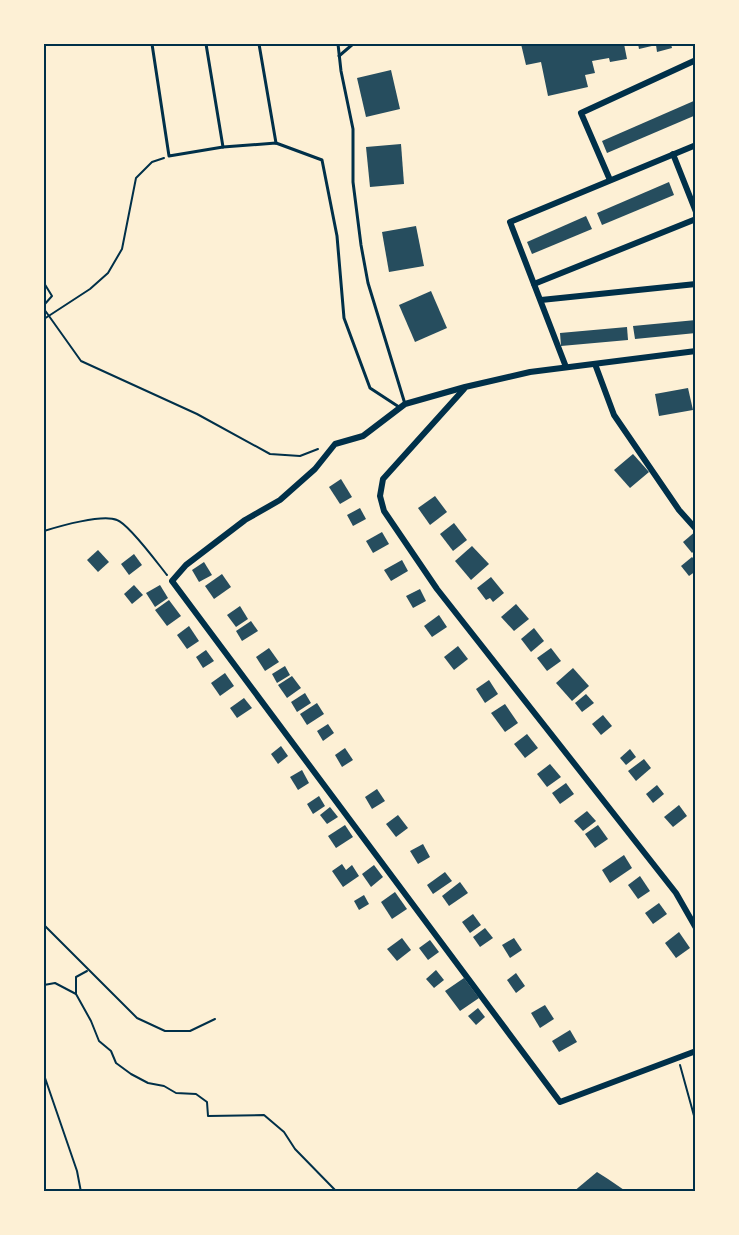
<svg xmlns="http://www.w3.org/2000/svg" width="739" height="1235" viewBox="0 0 739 1235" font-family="'PT Sans',sans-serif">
  <rect width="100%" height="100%" fill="#fdf0d5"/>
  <g fill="#264d5e">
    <path d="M521,44h103l3,15 -17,3 -1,-4 -17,3 3,12 -10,2 3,12 -40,9 -7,-34 -15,3z"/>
    <path d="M638,44h33l1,4 -15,4 -1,-7 -17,4z"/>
    <path d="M391,70l9,39 -34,8 -9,-39z"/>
    <path d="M696,100v15l-89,38 -5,-12z"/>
    <path d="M401,144l3,40 -34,3 -4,-40z"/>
    <path d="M669,182l5,13 -72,30 -5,-12z"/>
    <path d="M586,216l6,13 -60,25 -5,-12z"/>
    <path d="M416,226l8,40 -35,6 -7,-40z"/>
    <path d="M431,291l16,37 -32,14 -16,-37z"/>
    <path d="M696,320v13l-61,6 -2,-13z"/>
    <path d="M627,327l1,13 -67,6 -1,-13z"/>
    <path d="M688,388l5,22 -34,6 -4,-22z"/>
    <path d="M633,454l16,18 -19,16 -16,-18z"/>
    <path d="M341,479l11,18 -12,7 -11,-17z"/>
    <path d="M435,496l12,16 -17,13 -12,-17z"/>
    <path d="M360,508l6,11 -13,7 -6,-11z"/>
    <path d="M454,523l13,17 -14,11 -13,-17z"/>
    <path d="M696,531v18l-4,4 -9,-11z"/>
    <path d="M382,532l7,12 -16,9 -7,-12z"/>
    <path d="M472,546l17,18 -18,16 -16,-19z"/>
    <path d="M98,550l11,12 -11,10 -11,-12z"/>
    <path d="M134,554l8,11 -13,10 -8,-11z"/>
    <path d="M692,557l4,4v10l-7,5 -8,-10z"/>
    <path d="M402,560l6,11 -17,10 -7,-11z"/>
    <path d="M204,562l8,13 -13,7 -7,-12z"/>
    <path d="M222,574l9,13 -17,12 -9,-13z"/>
    <path d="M491,577l13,16 -11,9 -3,-4 -4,2 -9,-12z"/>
    <path d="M134,585l9,10 -11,9 -8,-10z"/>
    <path d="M160,585l8,13 -13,9 -9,-14z"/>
    <path d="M420,589l6,12 -13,7 -7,-12z"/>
    <path d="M169,600l12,16 -14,10 -12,-16z"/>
    <path d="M516,604l13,15 -15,12 -13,-14z"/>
    <path d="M240,606l8,13 -12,8 -9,-12z"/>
    <path d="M439,615l8,12 -15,10 -8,-11z"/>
    <path d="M251,621l7,10 -16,10 -6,-10z"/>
    <path d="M189,626l10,15 -12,8 -10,-14z"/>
    <path d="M534,628l10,13 -13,11 -10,-13z"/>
    <path d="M458,646l10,13 -14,11 -10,-13z"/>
    <path d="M269,648l10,14 -14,9 -9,-14z"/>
    <path d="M551,648l10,13 -14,10 -10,-13z"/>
    <path d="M206,650l8,11 -11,7 -7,-11z"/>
    <path d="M285,666l5,9 -13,8 -5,-9z"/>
    <path d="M573,668l16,18 -17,15 -16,-18z"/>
    <path d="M225,673l9,13 -14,10 -9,-13z"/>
    <path d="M292,676l9,12 -14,10 -9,-13z"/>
    <path d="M489,680l9,14 -13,9 -9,-14z"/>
    <path d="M305,693l6,10 -14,9 -6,-10z"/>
    <path d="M586,694l8,9 -12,9 -7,-9z"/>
    <path d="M244,698l8,10 -15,10 -7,-10z"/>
    <path d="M317,703l7,11 -17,11 -7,-11z"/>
    <path d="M505,704l13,19 -13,9 -14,-19z"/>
    <path d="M603,715l9,11 -11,9 -9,-11z"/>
    <path d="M328,724l6,9 -11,8 -6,-10z"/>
    <path d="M527,734l11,14 -13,10 -11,-14z"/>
    <path d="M281,746l7,10 -10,8 -7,-10z"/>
    <path d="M345,748l8,12 -11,7 -7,-12z"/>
    <path d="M630,749l6,8 -10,8 -6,-7z"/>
    <path d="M644,759l7,9 -15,13 -8,-10z"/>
    <path d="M550,764l11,13 -14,10 -10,-13z"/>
    <path d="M302,770l7,13 -11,7 -8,-13z"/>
    <path d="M566,783l8,11 -14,10 -8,-11z"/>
    <path d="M657,785l7,9 -11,9 -7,-9z"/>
    <path d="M377,789l8,12 -13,8 -7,-12z"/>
    <path d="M319,796l6,10 -12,8 -6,-10z"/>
    <path d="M679,805l8,11 -14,11 -9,-10z"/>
    <path d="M330,807l8,10 -11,7 -7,-9z"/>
    <path d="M587,811l9,10 -13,10 -9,-10z"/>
    <path d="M398,815l10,13 -12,9 -10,-13z"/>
    <path d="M345,825l8,12 -17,11 -8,-12z"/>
    <path d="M598,825l10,14 -13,9 -10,-14z"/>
    <path d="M423,844l7,13 -12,7 -8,-13z"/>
    <path d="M624,855l8,13 -22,15 -8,-13z"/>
    <path d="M342,864l4,6 6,-5 7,11 -16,11 -11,-16z"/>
    <path d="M374,865l9,12 -12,10 -9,-13z"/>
    <path d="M445,872l7,9 -19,13 -6,-9z"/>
    <path d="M640,876l10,15 -12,8 -10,-14z"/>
    <path d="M460,882l8,11 -19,13 -7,-10z"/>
    <path d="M395,892l12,17 -15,10 -11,-17z"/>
    <path d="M364,895l5,9 -10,6 -5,-9z"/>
    <path d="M659,903l8,11 -14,10 -8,-11z"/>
    <path d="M473,914l8,11 -11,8 -8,-11z"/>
    <path d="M485,928l8,10 -13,9 -7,-10z"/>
    <path d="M679,932l11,16 -14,10 -11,-15z"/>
    <path d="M402,938l9,12 -14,11 -10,-12z"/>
    <path d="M514,938l8,12 -12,8 -8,-13z"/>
    <path d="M430,940l9,12 -11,8 -9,-12z"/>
    <path d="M436,970l8,10 -10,8 -8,-9z"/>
    <path d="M516,973l9,13 -9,7 -9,-13z"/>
    <path d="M464,978l15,20 -19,13 -15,-20z"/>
    <path d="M545,1005l9,14 -14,9 -9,-15z"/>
    <path d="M478,1008l7,9 -9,8 -8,-9z"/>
    <path d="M570,1030l7,12 -18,10 -7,-11z"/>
    <path d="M597,1172l11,7 19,13h-54z"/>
  </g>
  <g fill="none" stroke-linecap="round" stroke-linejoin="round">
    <g stroke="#003049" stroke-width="2">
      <path d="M44,283l8,13 -8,9"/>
      <path d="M44,309l37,52 116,53 73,40 30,2 18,-7"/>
      <path d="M44,319l46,-30 18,-16 14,-24 14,-71 16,-16 12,-4"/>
      <path d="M44,531c16,-5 58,-17 73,-11 12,4 41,44 50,55"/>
      <path d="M44,925l93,93 28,13h25l25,-12"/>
      <path d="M44,985l11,-2 21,11 15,27 8,20 12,10 5,12 15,11 17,9 16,3 12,7 20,1 11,8 1,14 56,-1 20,17 11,17 42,43"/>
      <path d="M76,994v-17l11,-6"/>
      <path d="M680,1065l16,58"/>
      <path d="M44,1075l33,96 4,21"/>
    </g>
    <g stroke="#003049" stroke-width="3">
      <path d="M152,44l17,112 54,-9 53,-4 46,17 15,76 7,82 26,70 29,19"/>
      <path d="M206,44l17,103"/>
      <path d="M259,44l17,99"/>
      <path d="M338,44l3,27 12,58v53l8,63 7,38 37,121"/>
      <path d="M339,56l14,-12"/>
    </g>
    <g stroke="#003049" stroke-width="6">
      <path d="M673,154l23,58"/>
      <path d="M610,180l-29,-67 115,-53"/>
      <path d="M534,284l162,-65"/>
      <path d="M541,300l155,-16"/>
      <path d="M696,351l-166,21 -65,15 -60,17 -42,32 -28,8 -20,25 -35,31 -35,20 -59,45 -14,16 388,521 136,-51"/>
      <path d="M595,364l19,51 65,95 17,19"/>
      <path d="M566,367l-56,-145 186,-77"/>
      <path d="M464,389l-81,90 -3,17 4,15 53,78 239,304 20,35"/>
    </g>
  </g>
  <rect width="739" height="1235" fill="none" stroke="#fdf0d5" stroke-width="90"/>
  <rect x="45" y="45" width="649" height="1145" fill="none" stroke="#003049" stroke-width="2"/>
</svg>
